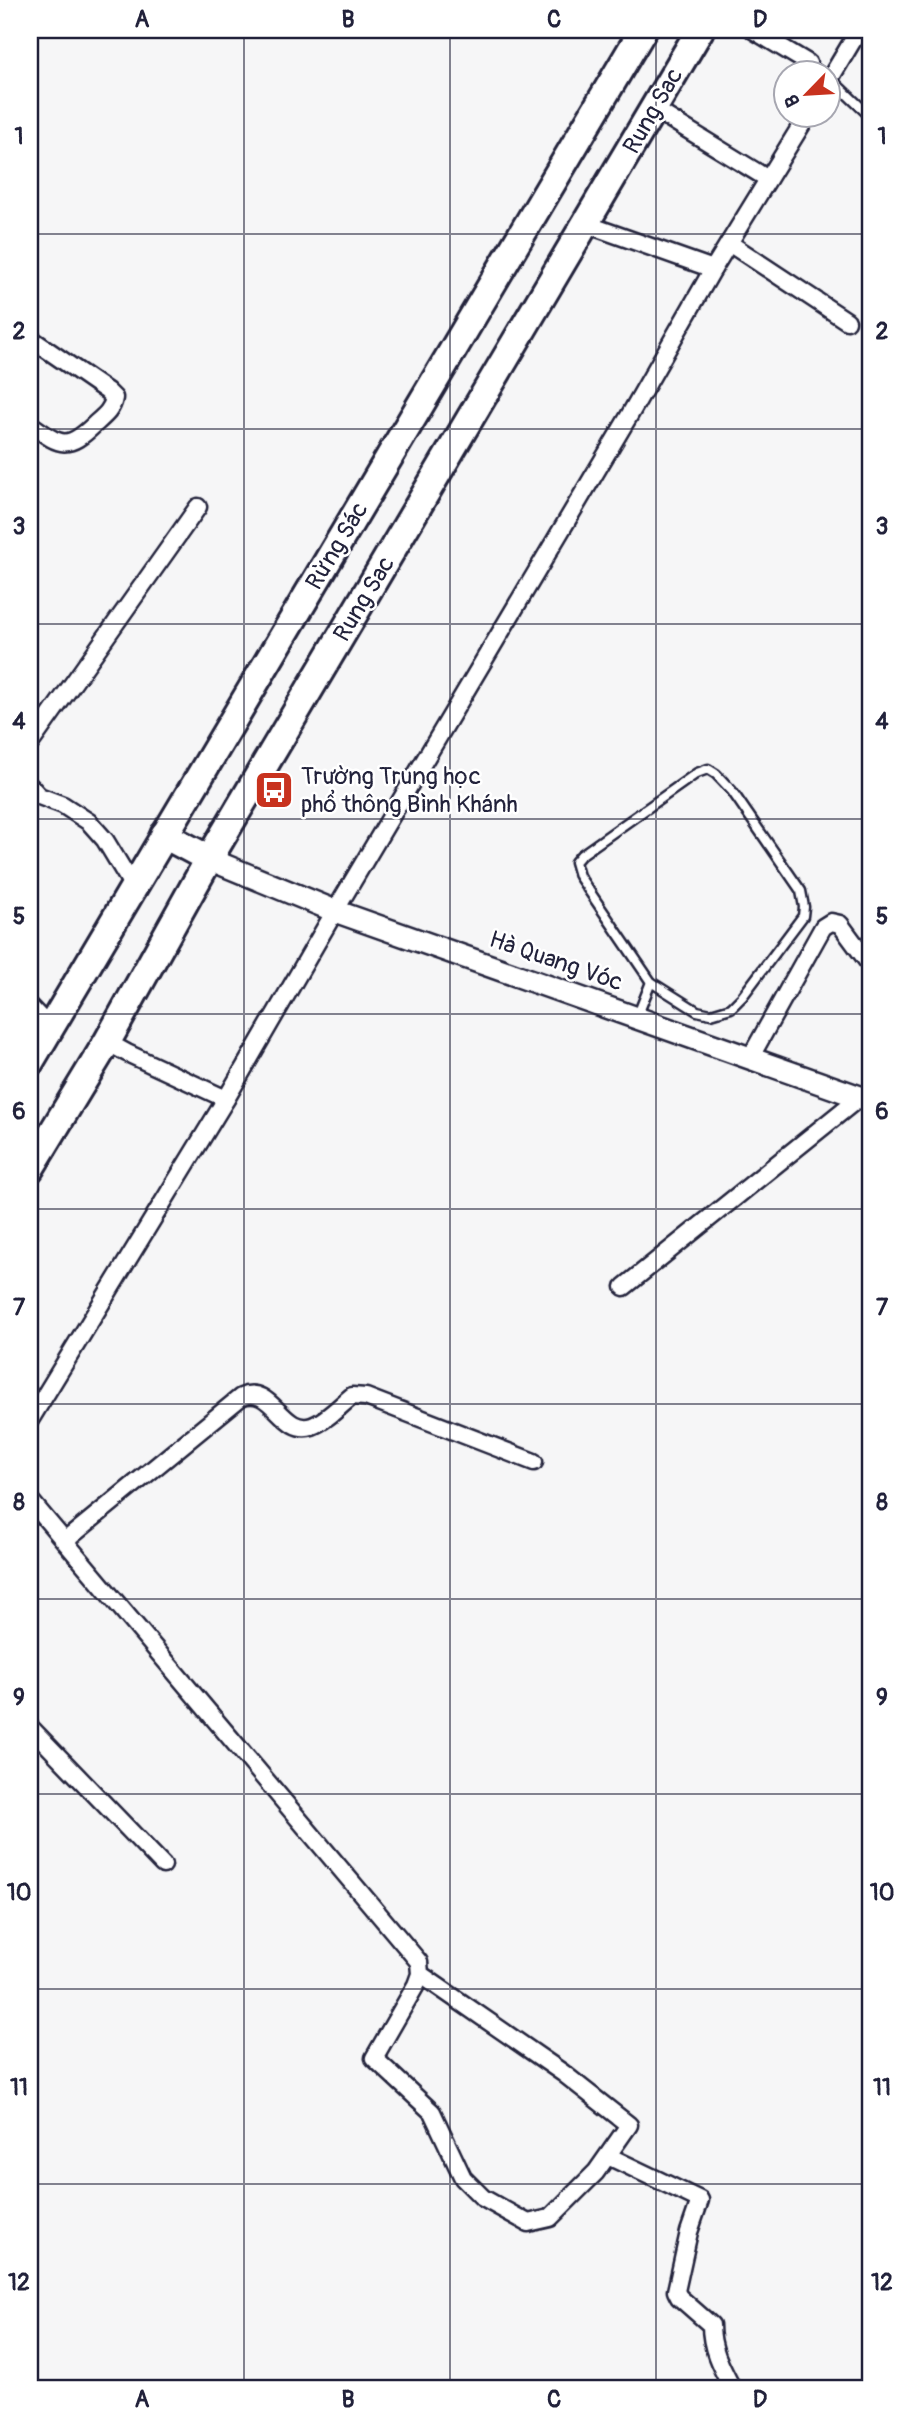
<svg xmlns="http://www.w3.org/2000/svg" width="901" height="2418" viewBox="0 0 901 2418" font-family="Pangolin,sans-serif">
  <rect width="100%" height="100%" fill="#f6f6f7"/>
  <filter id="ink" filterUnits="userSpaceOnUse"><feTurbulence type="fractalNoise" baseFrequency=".0143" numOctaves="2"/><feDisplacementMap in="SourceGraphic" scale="14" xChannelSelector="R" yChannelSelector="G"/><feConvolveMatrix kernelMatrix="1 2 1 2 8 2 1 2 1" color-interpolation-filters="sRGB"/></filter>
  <g filter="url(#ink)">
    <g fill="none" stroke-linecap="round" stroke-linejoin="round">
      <g stroke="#22223b" stroke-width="13">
        <g id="service">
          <path d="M808,63l15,11"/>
          <path d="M830,78l41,39"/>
          <path d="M708,769l8,5 16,17 69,100 3,16 -1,9 -61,81 -11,11 -20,6 -14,-3 -46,-29 -72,-106 -4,-14 6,-7 116,-82z"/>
          <path d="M637,1017l14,-35"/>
        </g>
      </g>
      <g stroke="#22223b" stroke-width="21">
        <g id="minor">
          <path d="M753,30l55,33"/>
          <path d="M828,82l31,-52"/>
          <path d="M654,109l114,70"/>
          <path d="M586,224l127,45"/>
          <path d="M729,243l118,78"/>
          <path d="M30,338l77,53 7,7c-2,12 -10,18 -19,26 -29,28 -35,21 -65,0"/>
          <path d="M30,744l168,-237"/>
          <path d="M30,786l9,10 24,9 26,17 16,18 29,48"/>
          <path d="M30,1007l20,21"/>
          <path d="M107,1042l20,11 99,46"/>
          <path d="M750,1058l73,-131 8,-5 9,2 31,42"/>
          <path d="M624,1287l236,-190"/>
          <path d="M30,1420l196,-321 109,-188 294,-495 84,-147 94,-153"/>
          <path d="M30,1500l389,462 1,12 -4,11 -42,73 58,54 31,66 20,20 45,25 22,-5 46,-46 33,-47 -66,-52 -143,-99"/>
          <path d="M65,1541l176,-144c31,-14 41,39 71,29 14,-5 29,-21 40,-30l14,1 168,65"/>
          <path d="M30,1727l133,138"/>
          <path d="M608,2156l92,44 -11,32 -13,59 3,6 32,28c0,24 10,42 21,63"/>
        </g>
      </g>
      <g stroke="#22223b" stroke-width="26">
        <path id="tertiary" d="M209,859l126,52 536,190"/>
      </g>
      <g stroke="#22223b" stroke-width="32">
        <g id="primary">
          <path d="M164,835l45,24"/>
          <path d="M30,1062l613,-1032"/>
          <path d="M30,1169l77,-127 102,-183 491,-829"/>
        </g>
      </g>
      <use href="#service" stroke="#fff" stroke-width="8"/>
      <use href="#minor" stroke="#fff" stroke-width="16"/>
      <use href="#tertiary" stroke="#fff" stroke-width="21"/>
      <use href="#primary" stroke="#fff" stroke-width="26"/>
    </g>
  </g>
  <path fill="none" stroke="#22223b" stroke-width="2" stroke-opacity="0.55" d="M244,30v2358M450,30v2358M656,30v2358M30,234h841M30,429h841M30,624h841M30,819h841M30,1014h841M30,1209h841M30,1404h841M30,1599h841M30,1794h841M30,1989h841M30,2184h841"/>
  <defs>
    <g id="bus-square" transform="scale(2.0125)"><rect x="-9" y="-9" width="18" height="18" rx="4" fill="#c8321e" stroke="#fff"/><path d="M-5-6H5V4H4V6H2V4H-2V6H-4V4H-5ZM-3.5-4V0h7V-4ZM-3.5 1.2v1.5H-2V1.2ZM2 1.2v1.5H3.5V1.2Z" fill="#fff"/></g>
  </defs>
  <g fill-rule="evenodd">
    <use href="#bus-square" x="274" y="790"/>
  </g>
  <g text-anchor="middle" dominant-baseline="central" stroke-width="5" stroke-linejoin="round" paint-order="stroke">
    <g font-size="24" fill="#22223b" stroke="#fff">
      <text transform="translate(653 111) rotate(-60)">Rung Sac</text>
      <text transform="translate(337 546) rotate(-59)">Rừng Sác</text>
      <text transform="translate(364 599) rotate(-59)">Rung Sac</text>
      <text transform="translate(556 961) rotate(19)">Hà Quang Vóc</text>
    </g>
    <g font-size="24" fill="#22223b" stroke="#fff" text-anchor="start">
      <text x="301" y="776">Trường Trung học<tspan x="301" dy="28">phổ thông Bình Khánh</tspan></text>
    </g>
  </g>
  <rect width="901" height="2418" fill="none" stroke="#fff" stroke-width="77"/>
  <g transform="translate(807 94) rotate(245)"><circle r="33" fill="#ffffff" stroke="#a7a7b1" stroke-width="2"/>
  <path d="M0-5L12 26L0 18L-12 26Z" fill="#c8321e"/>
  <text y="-10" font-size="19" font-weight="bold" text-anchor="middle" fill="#22223b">B</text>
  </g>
  <rect x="38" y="38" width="824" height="2342" fill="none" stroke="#22223b" stroke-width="2.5"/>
  <g font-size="23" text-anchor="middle" font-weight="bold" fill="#22223b">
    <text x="142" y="27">A</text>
    <text x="348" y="27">B</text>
    <text x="554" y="27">C</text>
    <text x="760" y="27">D</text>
    <text x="19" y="144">1</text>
    <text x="882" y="144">1</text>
    <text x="19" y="339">2</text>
    <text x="882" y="339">2</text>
    <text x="19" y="534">3</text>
    <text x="882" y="534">3</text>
    <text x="19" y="729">4</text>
    <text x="882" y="729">4</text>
    <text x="19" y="924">5</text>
    <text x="882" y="924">5</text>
    <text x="19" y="1119">6</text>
    <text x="882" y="1119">6</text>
    <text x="19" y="1315">7</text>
    <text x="882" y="1315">7</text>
    <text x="19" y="1510">8</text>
    <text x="882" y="1510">8</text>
    <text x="19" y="1705">9</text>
    <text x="882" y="1705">9</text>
    <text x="19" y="1900">10</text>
    <text x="882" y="1900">10</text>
    <text x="19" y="2095">11</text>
    <text x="882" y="2095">11</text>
    <text x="19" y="2290">12</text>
    <text x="882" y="2290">12</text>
    <text x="142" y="2407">A</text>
    <text x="348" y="2407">B</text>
    <text x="554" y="2407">C</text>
    <text x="760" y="2407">D</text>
  </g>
</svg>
